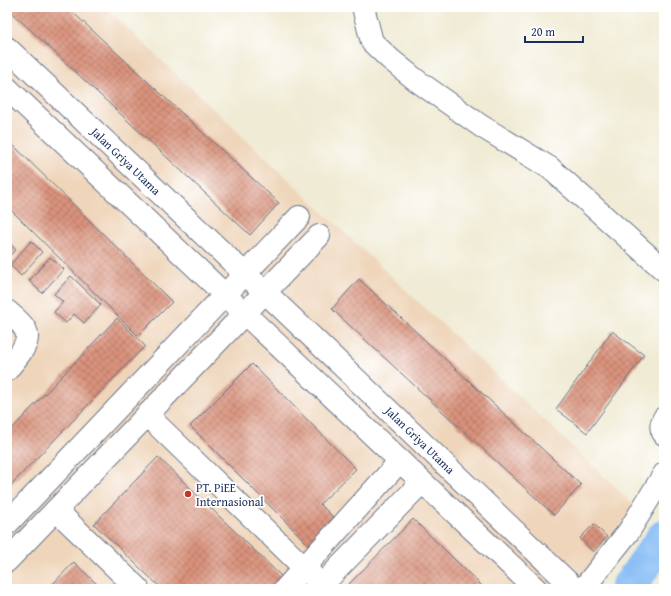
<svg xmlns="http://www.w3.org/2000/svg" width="671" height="596" viewBox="0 0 671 596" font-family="'Gentium Book Plus',serif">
  <defs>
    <pattern id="building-cross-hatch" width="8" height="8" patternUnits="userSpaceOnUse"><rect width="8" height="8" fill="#da937b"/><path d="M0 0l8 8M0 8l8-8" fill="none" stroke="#b07868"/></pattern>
  </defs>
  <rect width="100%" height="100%" fill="#fff"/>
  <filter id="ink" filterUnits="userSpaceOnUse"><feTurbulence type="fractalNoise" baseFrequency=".025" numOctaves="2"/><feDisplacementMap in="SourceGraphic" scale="8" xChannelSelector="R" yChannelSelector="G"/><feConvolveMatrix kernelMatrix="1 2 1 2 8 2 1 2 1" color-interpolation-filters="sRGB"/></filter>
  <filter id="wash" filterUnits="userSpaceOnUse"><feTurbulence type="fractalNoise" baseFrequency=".012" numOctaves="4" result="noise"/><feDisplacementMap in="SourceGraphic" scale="16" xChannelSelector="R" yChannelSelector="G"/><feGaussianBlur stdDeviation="0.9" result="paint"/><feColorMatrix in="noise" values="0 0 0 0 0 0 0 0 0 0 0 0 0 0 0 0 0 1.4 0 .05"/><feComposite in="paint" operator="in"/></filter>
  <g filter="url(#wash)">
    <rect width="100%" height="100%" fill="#f0ebd4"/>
    <path fill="#efd6bb" d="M7,7h98l543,511 -57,71h-584z"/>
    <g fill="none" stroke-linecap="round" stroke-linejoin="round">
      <path stroke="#86bcf5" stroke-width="35" d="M627,589l37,-52"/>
    </g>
    <g id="blocks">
      <g fill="url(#building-cross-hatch)">
        <path d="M7,7h60l212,196 -29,32 -243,-227z"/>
        <path d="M7,139l165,163 -34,34 -131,-130z"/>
        <path d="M7,240l9,10 -9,8z"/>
        <path d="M31,241l11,11 -21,24 -11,-11z"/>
        <path d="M50,257l14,12 -22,24 -13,-12z"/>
        <path d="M71,276l30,29 -17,18 -10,-9 -8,9 -12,-11 9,-10 -9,-8z"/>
        <path d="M359,279l222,206 -27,30 -222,-206z"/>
        <path d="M117,318l28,28 -138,143v-55z"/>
        <path d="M612,331l32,24 -57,78 -31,-24z"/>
        <path d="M252,364l104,105 -36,35 19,19 -26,26 -123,-123z"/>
        <path d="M158,457l126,122 -9,10h-113l-68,-65z"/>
        <path d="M413,519l72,70h-131l-5,-5z"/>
        <path d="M594,524l13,13 -14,15 -13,-14z"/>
        <path d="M74,562l28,27h-54z"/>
      </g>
    </g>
  </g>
  <g filter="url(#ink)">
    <use href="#blocks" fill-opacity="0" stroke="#667187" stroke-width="1"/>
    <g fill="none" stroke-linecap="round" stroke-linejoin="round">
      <g stroke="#667187" stroke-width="24">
        <g id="minor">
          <path d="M363,7l9,35 18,17 26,21 65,46 69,42 114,102"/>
          <path d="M7,48l238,226 20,18 310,297"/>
          <path d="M7,88l393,373 136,128"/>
          <path d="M7,311c6,5 14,11 18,18 8,14 -10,30 -18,41"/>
          <path d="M147,415l179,174"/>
          <path d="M664,418c-3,6 -4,10 0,16"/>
          <path d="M56,510l82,79"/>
          <path d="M7,524l292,-307"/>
          <path d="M7,561l312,-325"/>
          <path d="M285,589l115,-128"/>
          <path d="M318,589l104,-107"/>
          <path d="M583,589l46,-58 35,-57"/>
        </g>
      </g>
      <use href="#minor" stroke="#fff" stroke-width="22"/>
    </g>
  </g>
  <circle fill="#c8321e" stroke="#fff" stroke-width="1.5" cx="188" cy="494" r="4"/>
  <g text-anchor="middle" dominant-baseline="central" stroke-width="3.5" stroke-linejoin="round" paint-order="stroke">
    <g font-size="12" fill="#1b2f5e" stroke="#fff">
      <text transform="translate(126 161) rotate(44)">Jalan Griya Utama</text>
      <text transform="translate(420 440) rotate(44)">Jalan Griya Utama</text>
    </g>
    <g font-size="12" fill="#1b2f5e" stroke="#fff" text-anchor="start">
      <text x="196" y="487">PT. PiEE<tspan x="196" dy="14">Internasional</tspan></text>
    </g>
  </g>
  <rect width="671" height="596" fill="none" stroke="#fff" stroke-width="24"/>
  <path d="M525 36v6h58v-6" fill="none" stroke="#1b2f5e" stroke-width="2"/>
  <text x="531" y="36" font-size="12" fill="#1b2f5e" stroke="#ffffff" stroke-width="3" paint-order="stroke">20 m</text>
</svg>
